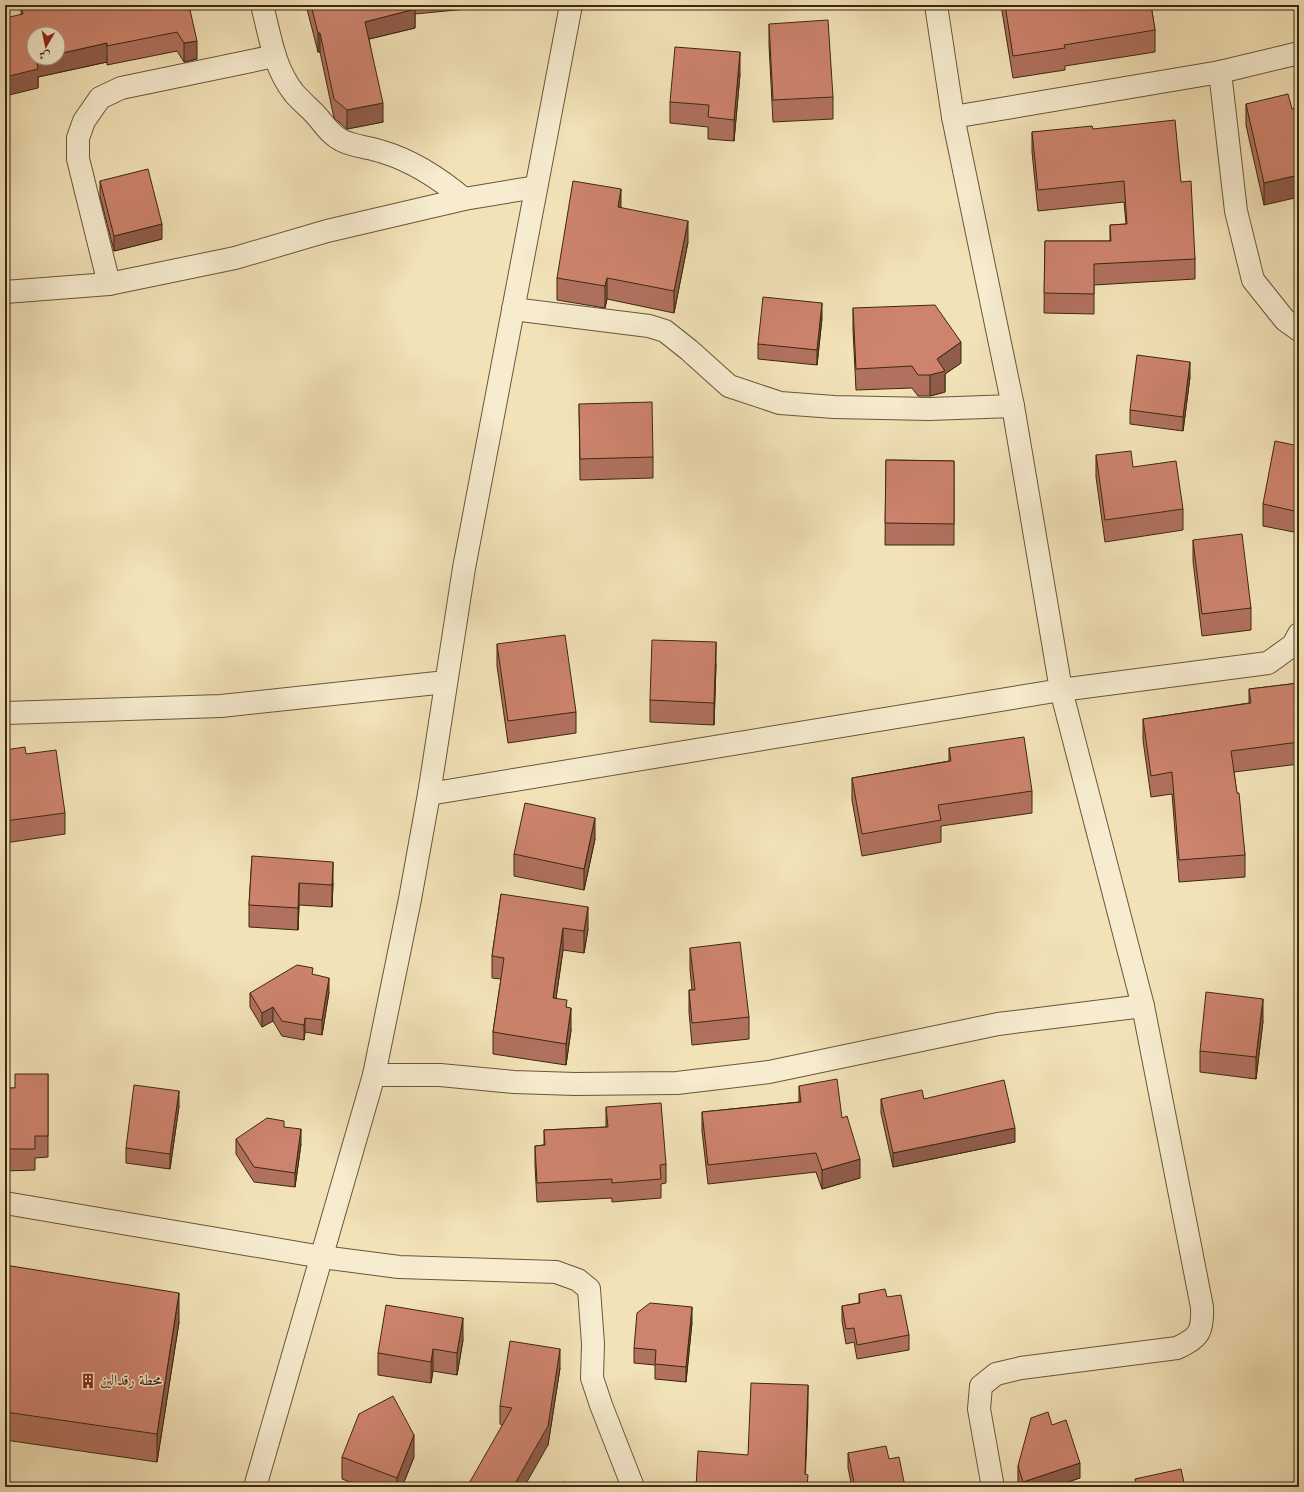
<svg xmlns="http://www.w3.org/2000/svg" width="1304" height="1492" viewBox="0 0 1304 1492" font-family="'Old Standard TT',Amiri,serif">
  <rect width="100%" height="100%" fill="#f2e2b7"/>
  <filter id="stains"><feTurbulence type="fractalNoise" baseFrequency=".005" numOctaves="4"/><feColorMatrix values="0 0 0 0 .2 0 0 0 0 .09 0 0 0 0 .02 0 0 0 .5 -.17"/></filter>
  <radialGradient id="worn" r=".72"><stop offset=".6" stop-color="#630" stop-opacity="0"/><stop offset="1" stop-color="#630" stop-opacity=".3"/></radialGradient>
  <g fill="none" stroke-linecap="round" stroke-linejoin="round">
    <g stroke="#6a5639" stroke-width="24">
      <g id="minor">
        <path d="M262,5c8,31 12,63 32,88 6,7 13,13 20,20 9,9 15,21 27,27 13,7 28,7 42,12 30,9 56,26 81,47"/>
        <path d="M936,5l17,112 60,289 48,284 82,316 59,301c1,25 -3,31 -25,41l-156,20 -25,6 -15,12 -2,23 13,73"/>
        <path d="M1220,72l16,139 17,69 32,40 14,10"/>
        <path d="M953,117l267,-45 79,-19"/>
        <path d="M109,284l-31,-125v-21l6,-17 16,-23 21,-10 154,-32"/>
        <path d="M5,292l104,-8 126,-26 92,-27 137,-32 72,-12"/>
        <path d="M513,309l136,17 16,5 24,19 40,36 51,17 54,4 95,2 84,-3"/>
        <path d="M5,713l216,-7 225,-24"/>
        <path d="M429,794l632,-104 207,-27 25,-18 6,-11"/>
        <path d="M374,1075h66l74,7 61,2 102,-1 92,-11 229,-48 145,-18"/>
        <path d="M5,1203l317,54 77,10 157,5 22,8 11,9 4,55 -1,34 9,27 32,82"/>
      </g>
    </g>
    <g stroke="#6a5639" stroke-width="24">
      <path id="tertiary" d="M255,1487l119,-412 36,-176 19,-105 35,-226 107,-563"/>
    </g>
    <use href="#minor" stroke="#f7ecd0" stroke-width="22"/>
    <use href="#tertiary" stroke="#f7ecd0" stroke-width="22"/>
  </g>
  <g fill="#b0715e" stroke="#3c280f">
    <path d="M21,5l153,3 23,51 -13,3 -7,-11 -70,14v-3l-69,15v11l-17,-74z"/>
    <path d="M306,5h171v3l-62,6v14l-46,11 14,83 -36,7 -13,-11 -14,-66h-2z"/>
    <path d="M1001,5h150l4,25v22l-90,14v4l-52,8z"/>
    <path d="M769,24l64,73v22l-60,3 -4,-77z"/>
    <path d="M740,74l-6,67 -26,-2v-12l-38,-4v-21z"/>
    <path d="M1246,104l46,5 -28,96 -18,-80z"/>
    <path d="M1093,129l88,53 14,77v20l-101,6v29l-50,-1 1,-72h65v-16l16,-1 -2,-22 -86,9 -6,-59v-20z"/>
    <path d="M100,181l62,58 -48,12 -14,-55z"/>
    <path d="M621,208l67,34 -14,71 -67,-14 -2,9 -48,-8v-22z"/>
    <path d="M853,308l108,55 -16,11v18l-15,4h-12l-6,-8 -56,2 -3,-60z"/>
    <path d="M822,318l-5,47 -59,-6v-15z"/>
    <path d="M1190,377l-7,54 -53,-7v-14z"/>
    <path d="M579,404l74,53v21l-73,2z"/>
    <path d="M1299,446v87l-36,-7v-22z"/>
    <path d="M1096,455l37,12 50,42v21l-78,12 -9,-65z"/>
    <path d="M886,460l68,1v84h-69z"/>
    <path d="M1193,540l58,68v22l-49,6 -9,-75z"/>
    <path d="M497,644l79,68v21l-68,10 -11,-77z"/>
    <path d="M716,664l-2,61 -64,-3v-22z"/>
    <path d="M1299,683v81l-65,8 11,83v22l-66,5 -7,-88 -21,3 -8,-57v-21l106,-16v-14z"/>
    <path d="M949,748l83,43v22l-91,13v16l-79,14 -10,-56v-22l97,-17z"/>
    <path d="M5,750l21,4 39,59v21l-60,9z"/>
    <path d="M595,839l-11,51 -70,-14v-22z"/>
    <path d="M252,856l81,27 -1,24 -33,-2 -1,25 -49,-3v-22z"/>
    <path d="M501,894l87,35 -4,24 -21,-3 -7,48 11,9 4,23 -5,35 -73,-11v-22l8,-53 -9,-1v-22z"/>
    <path d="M690,948l59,69v22l-57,6 -3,-33v-22h3l-2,-21z"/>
    <path d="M313,975l16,17 -7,43 -17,-3 -1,8 -22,-4 -9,-15 -11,6 -12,-20v-14z"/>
    <path d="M1263,1021l-7,58 -56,-7v-21z"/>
    <path d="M48,1074v83l-13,1v12l-30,1v-83h10z"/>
    <path d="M799,1086l43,32 18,60 -38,11 -6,-17 -108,12 -6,-53v-19l97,-10z"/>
    <path d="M881,1099h43l91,43 -122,25 -12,-54z"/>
    <path d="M179,1106l-9,63 -44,-6v-15z"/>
    <path d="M606,1107l60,57v19l-5,1v14l-49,4v-4l-75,4 -2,-37v-19l9,-1v-15l62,-3z"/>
    <path d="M284,1127l17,17 -6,43 -41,-5 -18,-28v-15z"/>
    <path d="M5,1265l174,57 -22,140 -152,-22z"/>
    <path d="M859,1294l28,3 22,38v15l-52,9 -3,-17 -8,2 -4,-23v-15l17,-3z"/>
    <path d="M692,1322l-6,60 -31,-3v-14l-21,-2v-15z"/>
    <path d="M463,1340l-6,35 -24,-4 -2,12 -53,-8v-22z"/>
    <path d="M560,1368l-12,77 -46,-20 -2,-1v-18z"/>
    <path d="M1052,1425l28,53 -28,9h-32l-2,-6v-15z"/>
    <path d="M848,1453l41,6 16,28h-53l-4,-19z"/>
    <path d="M342,1457h72l-12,30h-38l-22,-8z"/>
  </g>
  <g fill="#905c4c" stroke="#3c280f">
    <path d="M415,9v19l-50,12v-18z"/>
    <rect x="318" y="33" width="2" height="19"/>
    <path d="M197,41v18l-13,3v-19z"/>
    <path d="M107,43v19l-69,15v11l-33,8v-19l31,-18 3,-1h19v-4z"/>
    <path d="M740,52v22l-6,67v-21z"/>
    <path d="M383,103v19l-36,7v-19z"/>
    <path d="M1299,175v22l-35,8v-22z"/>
    <path d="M621,189v22l-3,-4z"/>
    <path d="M688,221v21l-14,71v-22z"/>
    <path d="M162,224v15l-48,12v-15z"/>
    <path d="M607,278v21l-2,9v-22z"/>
    <path d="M822,303v15l-5,47v-15z"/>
    <path d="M961,342v21l-16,11v18l-15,4v-21l7,-16z"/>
    <path d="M1190,362v15l-7,54v-14z"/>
    <path d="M716,642v22l-2,61v-22z"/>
    <path d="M595,818v21l-11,51v-21z"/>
    <path d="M333,862v21l-1,24v-22z"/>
    <path d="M299,883v22l-1,25v-22z"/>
    <path d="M588,907v22l-4,24v-22z"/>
    <path d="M563,928v22l-10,69v-21z"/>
    <path d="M329,978v14l-7,43v-15z"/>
    <path d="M1263,999v22l-7,58v-22z"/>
    <path d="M273,1007v14l-11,6v-14z"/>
    <path d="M571,1008v22l-5,35v-21z"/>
    <path d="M305,1018v14l-1,8v-15z"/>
    <path d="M179,1091v15l-9,63v-15z"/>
    <path d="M1015,1128v14l-122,25v-14z"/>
    <path d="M301,1129v15l-6,43v-14z"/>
    <path d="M860,1159v19l-38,11v-19z"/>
    <path d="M179,1293v29l-22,140v-28z"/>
    <path d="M692,1307v15l-6,60v-15z"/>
    <path d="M463,1318v22l-6,35v-22z"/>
    <path d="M433,1349v22l-2,12v-21z"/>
    <path d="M560,1349v19l-12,77 -24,42h-11z"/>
    <path d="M808,1385v22l-3,80v-13z"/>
    <path d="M414,1435v22l-12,30h-5v-9z"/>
    <path d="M1080,1463v15l-28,9h-29v-5z"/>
  </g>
  <g fill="#cd836d" stroke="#3c280f">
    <path d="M21,5h152l1,3 16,2 7,31 -13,2 -7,-11 -70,14v-3l-49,11v-20h-24v24h5l-3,1 2,10 -33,8v-59l18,-4z"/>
    <path d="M311,5h103l1,4 -50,13 18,81 -36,7 -13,-11 -14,-66h-2z"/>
    <path d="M1005,5h146l4,25 -91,15 1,3 -52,8z"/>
    <path d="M828,20l5,77 -60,3 -4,-76z"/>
    <path d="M675,47l65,5 -6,68 -26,-3 1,-12 -39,-3z"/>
    <path d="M1288,94l4,15 7,-2v68l-35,8 -18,-79z"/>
    <path d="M1175,120l6,62 10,-1 4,78 -101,5v30l-50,-1 1,-52h66l-1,-16 17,-1 -3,-43 -86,9 -6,-58 60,-6 1,3z"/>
    <path d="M148,169l14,55 -48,12 -14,-55z"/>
    <path d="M573,181l48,8 -3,18 70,14 -14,70 -67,-13 -2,8 -48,-8z"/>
    <path d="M763,297l59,6 -5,47 -59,-6z"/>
    <path d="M935,305l26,37 -24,17 8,12 -15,4h-12l-6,-9 -56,3 -3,-61z"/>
    <path d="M1137,355l53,7 -7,55 -53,-7z"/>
    <path d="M652,402l1,55 -73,2 -1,-55z"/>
    <path d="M1275,441l24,5v66l-36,-8z"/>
    <path d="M1131,451l2,16 43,-6 7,48 -78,11 -9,-65z"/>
    <path d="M886,460l68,1v63l-69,-1z"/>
    <path d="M1242,534l9,74 -49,6 -9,-74z"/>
    <path d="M565,635l11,77 -68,9 -11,-77z"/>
    <path d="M652,640l64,2 -2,61 -64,-3z"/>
    <path d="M1299,683v59l-68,9 6,42h2l6,62 -66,5 -7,-88 -21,4 -8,-57 108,-16 -2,-14z"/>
    <path d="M1024,737l8,54 -94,14 3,15 -79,14 -10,-56 99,-17 -2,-13z"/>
    <path d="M25,747l1,7 30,-4 9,63 -60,8v-57h1l-1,-9v-5z"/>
    <path d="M525,803l70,15 -11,51 -70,-15z"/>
    <path d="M252,856l81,6 -1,23 -33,-2 -1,25 -49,-3z"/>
    <path d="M501,894l87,13 -4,24 -21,-3 -10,70 14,2 -1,7 5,1 -5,36 -73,-12 11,-74 -12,-2z"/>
    <path d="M740,942l9,75 -57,6 -3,-33h6l-5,-42z"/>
    <path d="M297,965l16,3 -1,6 17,4 -7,42 -17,-2 -1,7 -22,-4 -9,-14 -11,6 -12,-20z"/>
    <path d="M1206,992l57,7 -7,58 -56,-6z"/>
    <path d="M15,1074h33v62h-13v13h-30v-61h10z"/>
    <path d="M837,1079l5,39 5,-2 13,43 -38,11 -6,-17 -108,12 -6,-53 99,-10 -2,-16z"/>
    <path d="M1004,1080l11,48 -122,25 -12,-54 41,-9 2,9z"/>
    <path d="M134,1085l45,6 -9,63 -44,-6z"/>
    <path d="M661,1103l5,61 -6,1 1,14 -49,4v-4l-75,4 -2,-37 10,-1 -1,-15 64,-3 -2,-20z"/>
    <path d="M267,1118l17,3v6l17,2 -6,44 -41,-6 -18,-28z"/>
    <path d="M5,1265l174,28 -22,141 -152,-22z"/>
    <path d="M885,1289l2,8 14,-2 8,40 -52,10 -3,-17 -8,1 -4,-23 18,-3 -1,-9z"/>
    <path d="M650,1303l42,4 -6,60 -31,-3 1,-14 -22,-2 3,-35z"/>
    <path d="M386,1305l77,13 -6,35 -24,-4 -2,13 -53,-9z"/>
    <path d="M510,1341l50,8 -12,77 -35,61h-46l45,-79 -12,-2z"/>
    <path d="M751,1383l57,2 -3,89 3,1 -1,12h-111l2,-36 50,4z"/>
    <path d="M393,1396l21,39 -17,43 -55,-21 17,-43z"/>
    <path d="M1048,1412l4,13 14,-5 14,43 -57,19 -5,-16 13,-48z"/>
    <path d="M886,1446l3,13 10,-2 6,30h-50l-7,-34z"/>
    <path d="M1181,1469l4,18h-49l-1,-8z"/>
    <path d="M563,1482l35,5h-36z"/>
  </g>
  <defs>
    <g id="building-bare" transform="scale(1.2)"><path d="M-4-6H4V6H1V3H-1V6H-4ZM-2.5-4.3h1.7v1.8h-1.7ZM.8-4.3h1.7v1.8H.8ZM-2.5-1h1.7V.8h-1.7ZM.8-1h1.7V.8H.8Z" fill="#8f2418" stroke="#f7ecd0" stroke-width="2.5" paint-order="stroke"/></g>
  </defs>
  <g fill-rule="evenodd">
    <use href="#building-bare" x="88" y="1381"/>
  </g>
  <g text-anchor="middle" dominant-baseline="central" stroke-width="3" stroke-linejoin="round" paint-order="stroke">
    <g font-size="15" fill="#3c280f" stroke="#f7ecd0" text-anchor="start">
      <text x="100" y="1381">محطة رقدالين</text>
    </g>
  </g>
  <rect width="1304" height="1492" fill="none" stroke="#f2e2b7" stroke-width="20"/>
  <rect x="6" y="6" width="1292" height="1480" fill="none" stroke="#3c280f" stroke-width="2"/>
  <rect x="10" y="10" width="1284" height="1472" fill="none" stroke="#3c280f"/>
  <g transform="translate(46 46) rotate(189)"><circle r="19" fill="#f7ecd0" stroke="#ac9e83"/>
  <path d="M0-3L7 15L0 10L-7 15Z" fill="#8f2418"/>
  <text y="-6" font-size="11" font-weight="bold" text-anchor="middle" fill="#3c280f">ش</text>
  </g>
  <rect width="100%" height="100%" filter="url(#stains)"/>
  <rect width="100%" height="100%" fill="url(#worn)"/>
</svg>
